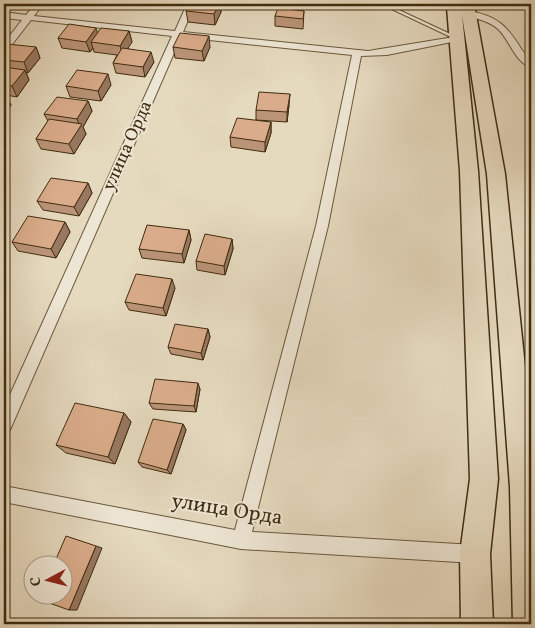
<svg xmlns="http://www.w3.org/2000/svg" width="535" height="628" viewBox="0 0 535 628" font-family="Vollkorn,serif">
  <rect width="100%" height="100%" fill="#e5d9be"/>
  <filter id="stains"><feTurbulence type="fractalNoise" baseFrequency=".004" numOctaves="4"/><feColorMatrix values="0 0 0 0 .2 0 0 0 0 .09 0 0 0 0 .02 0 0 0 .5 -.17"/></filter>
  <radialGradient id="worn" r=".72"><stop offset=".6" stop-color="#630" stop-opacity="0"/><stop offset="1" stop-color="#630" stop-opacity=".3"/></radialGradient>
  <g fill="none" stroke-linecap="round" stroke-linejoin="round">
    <g stroke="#69583b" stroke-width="2">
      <path id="service" d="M381,4h5l73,34 -4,1z"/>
    </g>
    <g stroke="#69583b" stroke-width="2">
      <g id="minor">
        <path d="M35,4h8l-9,12 141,15 12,-27h8l-12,28 185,19 92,-15v4l-3,1 -70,14 -26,1 -33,170 -76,306 223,13 6,3 3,6 -3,6 -6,3 -234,-14 -237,-47v-16l231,44 81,-304 36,-171 -171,-18 -171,393 -6,3v-25l168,-372 -141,-16 -24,31 -3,1v-9l18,-23 -18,-2v-6l22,3z"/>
        <path d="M469,11c29,5 38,15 53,39 5,7 9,8 9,17 -16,-4 -21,-27 -33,-38 -9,-8 -20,-10 -32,-13l-1,-2z"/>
      </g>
    </g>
    <g stroke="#402d0f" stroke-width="3">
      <path id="trunk" d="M450,4h8l2,2v-2h14l31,170 26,251v199h-18l-3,-137 -23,-313 -25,-159 16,156 20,308 -8,75 3,70h-32l-1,-70 10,-75 -10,-308 -13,-164z"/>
    </g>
    <use href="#service" fill="#eee6d5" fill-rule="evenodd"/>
    <use href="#minor" fill="#eee6d5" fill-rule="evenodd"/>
    <use href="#trunk" fill="#e5d9be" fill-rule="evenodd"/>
  </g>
  <g fill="#bb9478" stroke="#402d0f">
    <path d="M190,4h44l-1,3 -13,-2 1,7 -6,13 -27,-3 -2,-11z"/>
    <path d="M304,11l-1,18 -28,-3v-10z"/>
    <path d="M129,31l3,11 -5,6 27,14 -9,15 -29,-4 -3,-10 4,-8 -23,-3 -1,-4 -3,4 -28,-4 -4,-10 40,-5z"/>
    <path d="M36,47l4,11 -12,15 -2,-1 3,8 -12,17 -11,-2 5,10 -7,10v-67z"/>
    <path d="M173,47h37l-6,14 -29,-3z"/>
    <path d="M111,85l-10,16 -31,-4 -4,-11z"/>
    <path d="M88,101l4,10 -9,16 3,7 -12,20 -33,-5 -5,-10 12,-18 -4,-7z"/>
    <path d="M289,105l-2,17 -31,-2v-10z"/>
    <path d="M271,122v11l-6,19 -34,-5 -1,-10z"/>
    <path d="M88,183l4,10 -13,23 -36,-6 -6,-9z"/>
    <path d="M65,222l5,10 -14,26 -38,-7 -6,-9z"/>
    <path d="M189,230l2,10 -7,23 -42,-5 -3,-9z"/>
    <path d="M232,239l1,10 -8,26 -28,-5 -1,-9z"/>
    <path d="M175,288l-9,28 -37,-6 -4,-8z"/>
    <path d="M208,329l2,8 -7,23 -32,-6 -3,-7z"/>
    <path d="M200,389l-4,23 -43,-3 -4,-6z"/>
    <path d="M124,413l7,9 -16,42 -49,-11 -10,-8z"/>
    <path d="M183,424l3,6 -15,44 -29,-7 -4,-5z"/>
  </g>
  <g fill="#997861" stroke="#402d0f">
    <path d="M219,4h1l1,8 -6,13 -1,-11z"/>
    <path d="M96,28l3,10 -8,4 2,6 -3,4 -4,-10z"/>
    <path d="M129,31l3,11 -9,14 -3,-10z"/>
    <path d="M209,36l1,11 -6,14 -2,-10z"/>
    <path d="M36,47l4,11 -12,15 -4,-11z"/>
    <path d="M151,52l3,10 -9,15 -2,-10z"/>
    <path d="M25,70l4,10 -12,17 -5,-11z"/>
    <path d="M108,74l3,11 -10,16 -3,-10z"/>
    <path d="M290,94l-1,11 -2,17v-10z"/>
    <path d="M6,95l5,10 -7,10v-18z"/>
    <path d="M88,101l4,10 -9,16 3,7 -12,20 -5,-10 11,-17 -3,-8z"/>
    <path d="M271,122v11l-6,19v-10z"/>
    <path d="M88,183l4,10 -13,23 -5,-9z"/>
    <path d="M65,222l5,10 -14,26 -5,-9z"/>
    <path d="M189,230l2,10 -7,23 -2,-9z"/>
    <path d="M232,239l1,10 -8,26 -1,-9z"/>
    <path d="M172,279l3,9 -9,28 -3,-8z"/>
    <path d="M208,329l2,8 -7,23 -2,-7z"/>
    <path d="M198,383l2,6 -4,23 -2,-6z"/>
    <path d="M124,413l7,9 -16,42 -7,-7z"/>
    <path d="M183,424l3,6 -15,44 -4,-4z"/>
    <path d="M96,546l6,2 -25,62h-8z"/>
  </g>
  <g fill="#daac8b" stroke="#402d0f">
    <path d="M190,4h29l-5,10 -28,-3z"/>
    <path d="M278,8l26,3 -1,8 -28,-3z"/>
    <path d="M69,24l27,4 -10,14 -28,-4z"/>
    <path d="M101,28l28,3 -9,15 -29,-4z"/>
    <path d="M180,33l29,3 -7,15 -29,-4z"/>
    <path d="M7,44l29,3 -12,15 -20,-2v-12z"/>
    <path d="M122,48l29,4 -8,15 -30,-4z"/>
    <path d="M4,67l21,3 -13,16 -8,-1z"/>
    <path d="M77,70l31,4 -10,17 -32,-5z"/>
    <path d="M259,92l31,2 -3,18 -31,-2z"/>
    <path d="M57,97l31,4 -11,18 -33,-5z"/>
    <path d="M237,118l34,4 -6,20 -35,-5z"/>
    <path d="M49,119l33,5 -13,20 -33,-5z"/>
    <path d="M51,178l37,5 -14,24 -37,-6z"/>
    <path d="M28,216l37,6 -14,27 -39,-7z"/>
    <path d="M147,225l42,5 -7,24 -43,-5z"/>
    <path d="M205,234l27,5 -8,27 -28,-5z"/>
    <path d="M136,274l36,5 -9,29 -38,-6z"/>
    <path d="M175,324l33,5 -7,24 -33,-6z"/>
    <path d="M155,379l43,4 -4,23 -45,-3z"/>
    <path d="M75,403l49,10 -16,44 -52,-12z"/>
    <path d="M153,419l30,5 -16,46 -29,-8z"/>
    <path d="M66,536l30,10 -27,64 -31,-11 1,-3h23v-30h-9z"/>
  </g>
  <g text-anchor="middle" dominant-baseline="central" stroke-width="4" stroke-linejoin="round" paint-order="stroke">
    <g font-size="18" fill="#402d0f" stroke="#eee6d5">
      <text transform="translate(128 146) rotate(-66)">улица Орда</text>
    </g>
    <g font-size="21" fill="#402d0f" stroke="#eee6d5">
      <text transform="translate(227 510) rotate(9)">улица Орда</text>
    </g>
  </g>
  <rect width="535" height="628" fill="none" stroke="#e5d9be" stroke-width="20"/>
  <rect x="5" y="5" width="525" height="618" fill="none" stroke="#402d0f" stroke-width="2.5"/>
  <rect x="10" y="10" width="515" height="608" fill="none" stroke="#402d0f"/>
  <g transform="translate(48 580) rotate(263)"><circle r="24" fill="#eee6d5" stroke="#a89c86"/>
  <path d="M0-4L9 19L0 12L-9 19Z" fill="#8f2418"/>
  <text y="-8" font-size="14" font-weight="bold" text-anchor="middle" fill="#402d0f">С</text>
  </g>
  <rect width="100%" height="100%" filter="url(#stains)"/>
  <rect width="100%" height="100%" fill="url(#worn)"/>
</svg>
